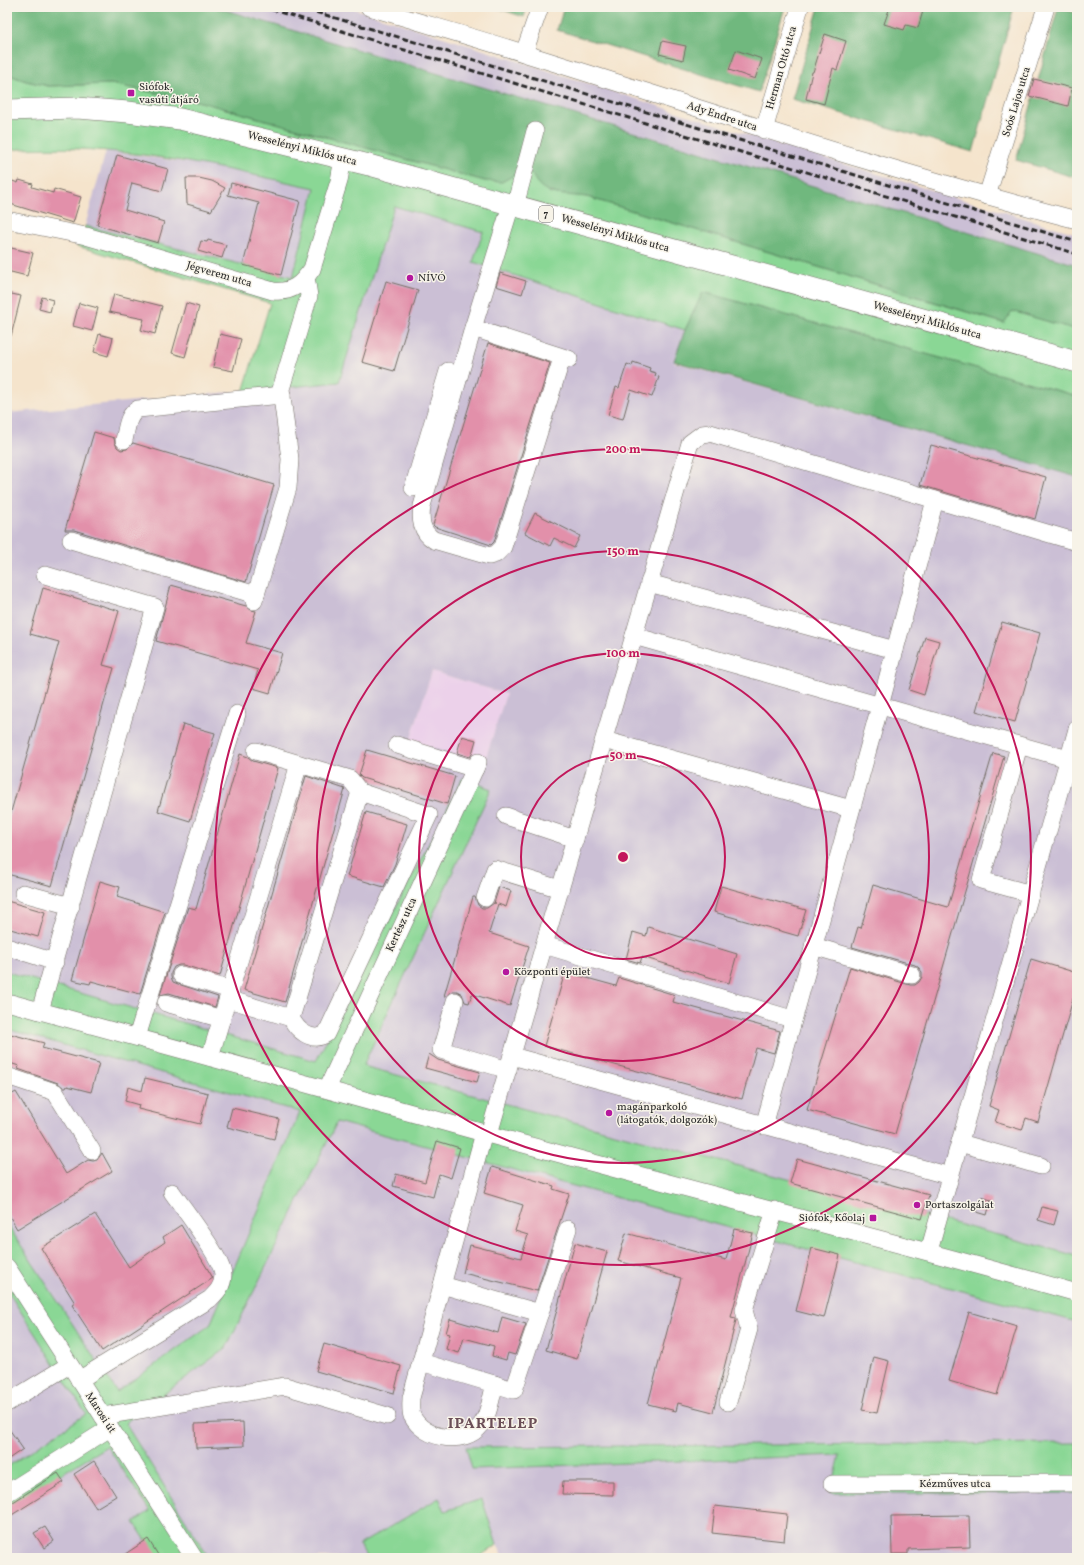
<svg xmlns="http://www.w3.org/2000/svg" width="1084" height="1565" viewBox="0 0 1084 1565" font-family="Vollkorn,serif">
  <rect width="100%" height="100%" fill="#f7f3e8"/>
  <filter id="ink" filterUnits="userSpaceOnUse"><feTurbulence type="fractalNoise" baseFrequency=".025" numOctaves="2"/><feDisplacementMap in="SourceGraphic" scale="8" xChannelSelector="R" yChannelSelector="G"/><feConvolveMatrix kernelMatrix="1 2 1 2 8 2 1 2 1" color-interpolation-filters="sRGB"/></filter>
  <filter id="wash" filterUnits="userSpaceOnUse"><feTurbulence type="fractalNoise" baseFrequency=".012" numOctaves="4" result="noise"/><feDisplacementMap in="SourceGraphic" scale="16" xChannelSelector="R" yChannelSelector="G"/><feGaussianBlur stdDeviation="0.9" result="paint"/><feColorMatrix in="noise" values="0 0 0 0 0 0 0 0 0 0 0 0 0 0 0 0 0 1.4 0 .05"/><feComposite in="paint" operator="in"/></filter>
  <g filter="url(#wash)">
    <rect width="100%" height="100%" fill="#f5e4cc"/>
    <path fill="#ecd1ea" d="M432,671l74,23 -22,71 -74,-24z"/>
    <g fill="#cbbfd5" fill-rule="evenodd">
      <path d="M215,7h134l419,134 309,93v31z"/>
      <path d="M106,151l99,14 110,23 -22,89 -208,-51z"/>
      <path d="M394,205l89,27 -9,30 211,68 -11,32 403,115v779l-714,-190 128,-277 -28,-11 -147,283 -309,-89v-559l332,-31zM432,671l74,23 -22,70 -74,-23z"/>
      <path d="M7,1029l293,83 -90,213 -93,68 -110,-169z"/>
      <path d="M337,1122l740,200v121l-610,4 5,22 368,-14 -9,38h246v65h-572l-8,-13 -15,-45 -123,45 9,13h-144l-2,-3 -5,3h-8l-84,-135 101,-75z"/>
      <path d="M7,1290l80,124 -80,53z"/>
      <path d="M107,1446l43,66 7,46h-150v-51z"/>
    </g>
    <g fill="#8ad795" stroke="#5a8160">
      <path d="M7,74l19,7 22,5 63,-2 90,18 284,79 34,-9 13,2 18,19 37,4 416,126 9,-12 65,19v66l-374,-104 -18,38 -212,-68 10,-30 -89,-26 -55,176 -96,10 27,-89 -193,-57 8,-20 208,51 22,-89c-100,-21 -205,-47 -308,-38z"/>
      <path d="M463,778l28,11 -128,277 714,190v66l-740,-200 -111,226 -101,75 84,135h-52l-23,-36 16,-11 -43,-65 -100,61v-40l79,-53 -79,-124v-66l110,168 93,-67 90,-213 -293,-83v-57l309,89z"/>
      <path d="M1077,1443v50h-246l9,-38 -368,14 -6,-22z"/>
      <path d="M439,1498l6,13 37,-12 15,46 -20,13h-109l-9,-13z"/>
    </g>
    <g fill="#6fb87e" stroke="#4d7254">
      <path d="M7,7h208l862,258v65l-65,-19 -8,12 -417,-126c-22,-3 -45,1 -55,-23l-13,-2 -17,10 -17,-1 -284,-79 -90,-18 -62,2 -23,-5 -19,-7z"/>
      <path d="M494,7h33l-3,10z"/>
      <path d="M564,7h221l-26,85 -202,-62z"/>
      <path d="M819,7h195l-41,145 -181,-53z"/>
      <path d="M1058,8l19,5v165l-61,-18z"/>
      <path d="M703,292l374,104v81l-403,-116 11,-31z"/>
    </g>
    <g id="blocks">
      <g fill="#e290aa">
        <path d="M890,7h19l14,4 -5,17 -12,-3 -2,5 -20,-6z"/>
        <path d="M825,34l21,7 -9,29 -4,-2 -9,36 -18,-5 6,-27h1z"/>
        <path d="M662,41l24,5 -3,14 -24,-6z"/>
        <path d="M736,50l26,9 -7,20 -26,-9z"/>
        <path d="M1034,79l38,9 -4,18 -39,-10z"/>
        <path d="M117,155l51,14 -6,22 -30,-8 -7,27 39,12 -6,21 -61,-18z"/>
        <path d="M186,178h13l13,3 13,7 -14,23 -24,-7z"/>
        <path d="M7,179l11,4 1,-3 14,4 -1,3 21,6 1,-4 27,8 -8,26 -66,-20z"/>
        <path d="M231,183l69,18 -19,74 -38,-10 16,-62 -31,-8z"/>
        <path d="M208,240l18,5 -4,13 -24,-7 3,-10 6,1z"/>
        <path d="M7,247l26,6 -6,23 -20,-5z"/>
        <path d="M500,273l26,8 -4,13 -26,-8z"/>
        <path d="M386,281l32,9 -24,81 -32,-9z"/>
        <path d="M7,293l14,3 -10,40 -4,-1z"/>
        <path d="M114,294l48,12 -7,28 -14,-4 3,-11 -35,-7z"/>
        <path d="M42,297l11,3 -3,12 -11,-3z"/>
        <path d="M79,303l19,5 -6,23 -19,-5z"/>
        <path d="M186,303l13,4 -14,50 -13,-4z"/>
        <path d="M99,334l14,4 -5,18 -14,-4z"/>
        <path d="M220,334l21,5 -8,32 -20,-4z"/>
        <path d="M488,343l62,20 -56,179 -3,3 -56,-18 -2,-2z"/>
        <path d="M633,362l17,6 -1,3 7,2 -1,3 4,1 -7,20 -21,-7 -8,29 -15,-4 8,-28 3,1 8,-24 5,2z"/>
        <path d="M94,432l20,6 1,5 2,4 4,3 6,-1 6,-6 141,42 -28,97 -172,-52h-9z"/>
        <path d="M931,445l115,32 -11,42 -115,-34z"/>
        <path d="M535,513l45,23 -6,12 -20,-10 -4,8 -25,-13z"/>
        <path d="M171,585l75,21 5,4 5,1 -10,32 36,10 -12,40 -17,-5 5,-18 -102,-29z"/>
        <path d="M43,588l76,23 -16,54 11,3 -62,218 -45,-12v-48l52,-184 -29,-8z"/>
        <path d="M1002,622l38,11 -25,89 -39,-11z"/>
        <path d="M925,637l14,4 -15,54 -15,-5z"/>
        <path d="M183,724l32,9 -25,88 -32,-10z"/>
        <path d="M462,736l14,4 -4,14 -2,3 -13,-4z"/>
        <path d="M367,750l88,26 -8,28 -85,-26 -3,-3z"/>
        <path d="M993,753l11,3 -109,378 -88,-24 43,-143 60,18h5l4,-3 3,-5v-5l-3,-4 -4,-3 -63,-18 6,-20 3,1 12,-43 75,22z"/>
        <path d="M240,754l8,3 5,4 25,7 -58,208 -37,-11h-4l-5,2 -3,6v4l2,5 5,2 40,13 -3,10 -46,-14 -9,2 28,-88 8,2z"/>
        <path d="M306,776l39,13 -60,213 -41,-12z"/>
        <path d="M366,812l41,12 -12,40 -11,23 -37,-11z"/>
        <path d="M100,881l20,6 -3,10 48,15 -25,82 -49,-13 -1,3 -18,-4z"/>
        <path d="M721,886l85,24 -8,26 -84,-24z"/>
        <path d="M499,887l12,4 -5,16 -8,-3 -9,29 40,13 -19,60 -38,-12 -3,9 -4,-1 -3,-8 -5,-3h-5l-6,5h-2l29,-99h2l3,8 4,3h5l7,-5h2h-2z"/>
        <path d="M7,901l38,11 -7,25 -31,-9z"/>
        <path d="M648,927l89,27 -8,29 -87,-26 -2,6 -14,-4 7,-27 13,4z"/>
        <path d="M1031,959l46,14v12l-39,137 -12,-4 -4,12 -27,-8 4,-12 -10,-4z"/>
        <path d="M565,972l51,14 3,-8 56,17 -2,7 107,29 -6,22 -18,-5 -14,51 -198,-53z"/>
        <path d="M7,1033l37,10 -2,5 57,15 -8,29 -24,-6 -1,2h-2l-6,-5 -40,-14 1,-3 -12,-4z"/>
        <path d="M429,1054l9,6 42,12 -3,10 -52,-14z"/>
        <path d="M145,1078l63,15 -8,31 -62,-15 1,-4 -14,-4 3,-14 14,4z"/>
        <path d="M16,1092l50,82 22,-14 5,1 4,-1 5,-7 10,18 -95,58 -10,-17v-115z"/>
        <path d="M232,1108l47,11 -5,20 -47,-12z"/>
        <path d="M437,1141l23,7 -9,30 -12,-4 -6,23 -40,-11 3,-12 29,8z"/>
        <path d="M797,1159l132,36 -7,24 -132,-36z"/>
        <path d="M492,1167l62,19 -1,3 16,5 -32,97 -74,-18 7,-28 51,13 7,-23 -13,-4 8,-26 -39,-12z"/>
        <path d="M981,1197l10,3 -4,15 -10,-3z"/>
        <path d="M1042,1207l16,4 -4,14 -16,-5z"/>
        <path d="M95,1214l34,53 36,-25 -2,-5 18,-12 32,53 -111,73 -30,-46 3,-2 -34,-55z"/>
        <path d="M734,1229l19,4 -22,84 5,1v2l-23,92 -35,-9 -2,8 -28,-7 33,-126 -63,-17 8,-28 100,27z"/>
        <path d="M575,1243l32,9 -30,107 -31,-9z"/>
        <path d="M812,1248l28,7 -16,63 -28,-7z"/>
        <path d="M969,1312l48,14 -20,69 -48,-14z"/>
        <path d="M502,1317l24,7 -11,31 -7,-2 -2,7 -14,-4 2,-10 -30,-8 -5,15 -13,-4 4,-15 -4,-1 4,-14 48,14z"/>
        <path d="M324,1344l77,22 -7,27 -78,-22z"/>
        <path d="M874,1357l15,4 -12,52 -15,-3z"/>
        <path d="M243,1422l1,24 -48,2 -1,-24z"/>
        <path d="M7,1426l16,23 -16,11z"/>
        <path d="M94,1461l22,35 -20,12 -22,-34z"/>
        <path d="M58,1473l6,9 -57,36v-12z"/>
        <path d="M563,1481h50v14l-51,-1z"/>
        <path d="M715,1506l72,8 -3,27 -72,-8z"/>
        <path d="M969,1515l1,32 -62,2v5h-16l-1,-38z"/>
        <path d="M45,1527l9,14 -10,7 -10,-15z"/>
        <path d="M148,1539l12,19h-41z"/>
      </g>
    </g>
  </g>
  <g filter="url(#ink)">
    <use href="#blocks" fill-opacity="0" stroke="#726c63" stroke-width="1"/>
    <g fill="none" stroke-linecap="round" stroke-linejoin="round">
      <g stroke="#726c63" stroke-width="18">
        <g id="minor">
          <path d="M369,7c52,16 105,30 157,47 183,57 365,118 551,166"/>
          <path d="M524,53l16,-46"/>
          <path d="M764,130l36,-123"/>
          <path d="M987,196l59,-189"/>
          <path d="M511,205l-38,123 -51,178c-2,14 -1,26 12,34l55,16 7,-2 7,-7 59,-189"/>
          <path d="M515,206l20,-75"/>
          <path d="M7,220l79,16 187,55c19,2 29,-7 39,-22l27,-88 4,-23"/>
          <path d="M473,328l96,31"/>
          <path d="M124,440c3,-11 3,-25 14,-31l144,-14"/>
          <path d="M413,488l35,-117"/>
          <path d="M71,540l185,55"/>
          <path d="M649,583l246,67"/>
          <path d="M254,601l34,-113 2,-29 -9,-70 28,-93 -3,-19"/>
          <path d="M634,636l434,123"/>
          <path d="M604,740l247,69"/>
          <path d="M397,745l78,24"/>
          <path d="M1019,746l-38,134 50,14"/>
          <path d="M506,816l69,23"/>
          <path d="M23,893l48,13"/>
          <path d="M485,898l10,-29 65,20"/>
          <path d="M544,945l248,74"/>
          <path d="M813,946l99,29"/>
          <path d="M7,947l48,15"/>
          <path d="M181,975l50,15"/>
          <path d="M228,999l63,19c6,12 20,25 35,16l103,-219 -69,-23 -10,-13 -94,-28"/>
          <path d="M455,1001l-14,49 67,20"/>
          <path d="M7,1002c161,44 323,88 484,133 195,54 391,103 586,158"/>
          <path d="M166,1003l56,16"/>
          <path d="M40,1011l115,-404 -110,-32"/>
          <path d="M291,1018l69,-226"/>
          <path d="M137,1037l100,-323"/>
          <path d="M512,1056l438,120"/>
          <path d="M210,1057l89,-293"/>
          <path d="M7,1076l48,16 37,59"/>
          <path d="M327,1089l151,-327"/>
          <path d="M764,1126l116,-420 55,-206"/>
          <path d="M484,1133l-73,265c0,5 -1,13 1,18 12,24 53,30 69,9 8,-10 10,-28 14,-41"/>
          <path d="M489,1134l201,-691 12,-9 8,-1 367,109"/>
          <path d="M960,1143l81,23"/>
          <path d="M929,1251l148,-522"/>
          <path d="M7,1267l187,291"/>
          <path d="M442,1285l98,28"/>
          <path d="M421,1362l93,28 54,-161"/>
          <path d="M79,1380l131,-81c7,-7 13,-13 13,-24 0,-16 -40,-67 -51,-83"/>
          <path d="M728,1402l21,-73 -5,-19 31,-100"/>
          <path d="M7,1403l62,-38"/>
          <path d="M103,1416l182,-30 102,30"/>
          <path d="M832,1484l245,-1"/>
          <path d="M7,1493l103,-65"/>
        </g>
      </g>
      <g stroke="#726c63" stroke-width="22">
        <path id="major" d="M7,110l70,-2 51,4 52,7 189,46 708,197"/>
      </g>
      <use href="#minor" stroke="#fff" stroke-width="17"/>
      <use href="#major" stroke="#fff" stroke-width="21"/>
      <g stroke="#2b2b2b" stroke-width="3" stroke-dasharray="6 3" stroke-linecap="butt">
        <path d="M263,7l814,247"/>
        <path d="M299,7l778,235"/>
      </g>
    </g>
  </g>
  <g fill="none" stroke="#c2185b" stroke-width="2">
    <circle cx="623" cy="857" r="102"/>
    <circle cx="623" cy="857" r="204"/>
    <circle cx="623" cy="857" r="306"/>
    <circle cx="623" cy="857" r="408"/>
  </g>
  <g fill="#b5179e" stroke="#f7f3e8" stroke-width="1.5">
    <rect x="127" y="89" width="8" height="8" rx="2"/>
    <circle cx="410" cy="278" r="4"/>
    <circle cx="506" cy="972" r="4"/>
    <circle cx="609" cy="1113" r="4"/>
    <circle cx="917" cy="1205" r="4"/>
    <rect x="869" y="1214" width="8" height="8" rx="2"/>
  </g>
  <g text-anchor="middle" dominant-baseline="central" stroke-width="3" stroke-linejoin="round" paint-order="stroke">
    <rect fill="#f7f3e8" stroke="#686764" stroke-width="1" x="539" y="206" width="14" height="16" rx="3"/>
    <g font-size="10" font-weight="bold" fill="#2b2b2b">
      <text x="546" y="214">7</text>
    </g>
    <g font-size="11" fill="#2b2b2b" stroke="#f7f3e8">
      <text transform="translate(782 68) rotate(-74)">Herman Ottó utca</text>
      <text transform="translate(1017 102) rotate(-73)">Soós Lajos utca</text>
      <text transform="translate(722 117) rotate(18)">Ady Endre utca</text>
      <text transform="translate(302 149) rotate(14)">Wesselényi Miklós utca</text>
      <text transform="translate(615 234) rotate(16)">Wesselényi Miklós utca</text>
      <text transform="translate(219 275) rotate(16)">Jégverem utca</text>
      <text transform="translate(927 321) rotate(16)">Wesselényi Miklós utca</text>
      <text transform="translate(402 925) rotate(-65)">Kertész utca</text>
      <text transform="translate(100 1413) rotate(57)">Marosi út</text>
      <text x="955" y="1484">Kézműves utca</text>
    </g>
    <g font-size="11" fill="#2b2b2b" stroke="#f7f3e8" text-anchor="start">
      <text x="139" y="87">Siófok,<tspan x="139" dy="13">vasúti átjáró</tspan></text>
      <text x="418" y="278">NÍVÓ</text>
      <text x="514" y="972">Központi épület</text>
      <text x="617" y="1107">magánparkoló<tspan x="617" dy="13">(látogatók, dolgozók)</tspan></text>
      <text x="925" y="1205">Portaszolgálat</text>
      <text x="865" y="1218" text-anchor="end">Siófok, Kőolaj</text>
    </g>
    <g font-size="15" font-weight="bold" letter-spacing="1" fill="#6b4e57" stroke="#f7f3e8">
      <text x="493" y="1424">IPARTELEP</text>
    </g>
  </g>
  <circle cx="623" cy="857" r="6" fill="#c2185b" stroke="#f7f3e8" stroke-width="2"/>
  <g font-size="12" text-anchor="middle" font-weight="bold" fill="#c2185b" stroke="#f7f3e8" stroke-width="3" stroke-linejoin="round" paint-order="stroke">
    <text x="623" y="453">200 m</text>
    <text x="623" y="555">150 m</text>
    <text x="623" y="657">100 m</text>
    <text x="623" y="759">50 m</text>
  </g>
  <rect width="1084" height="1565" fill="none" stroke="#f7f3e8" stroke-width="24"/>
</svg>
